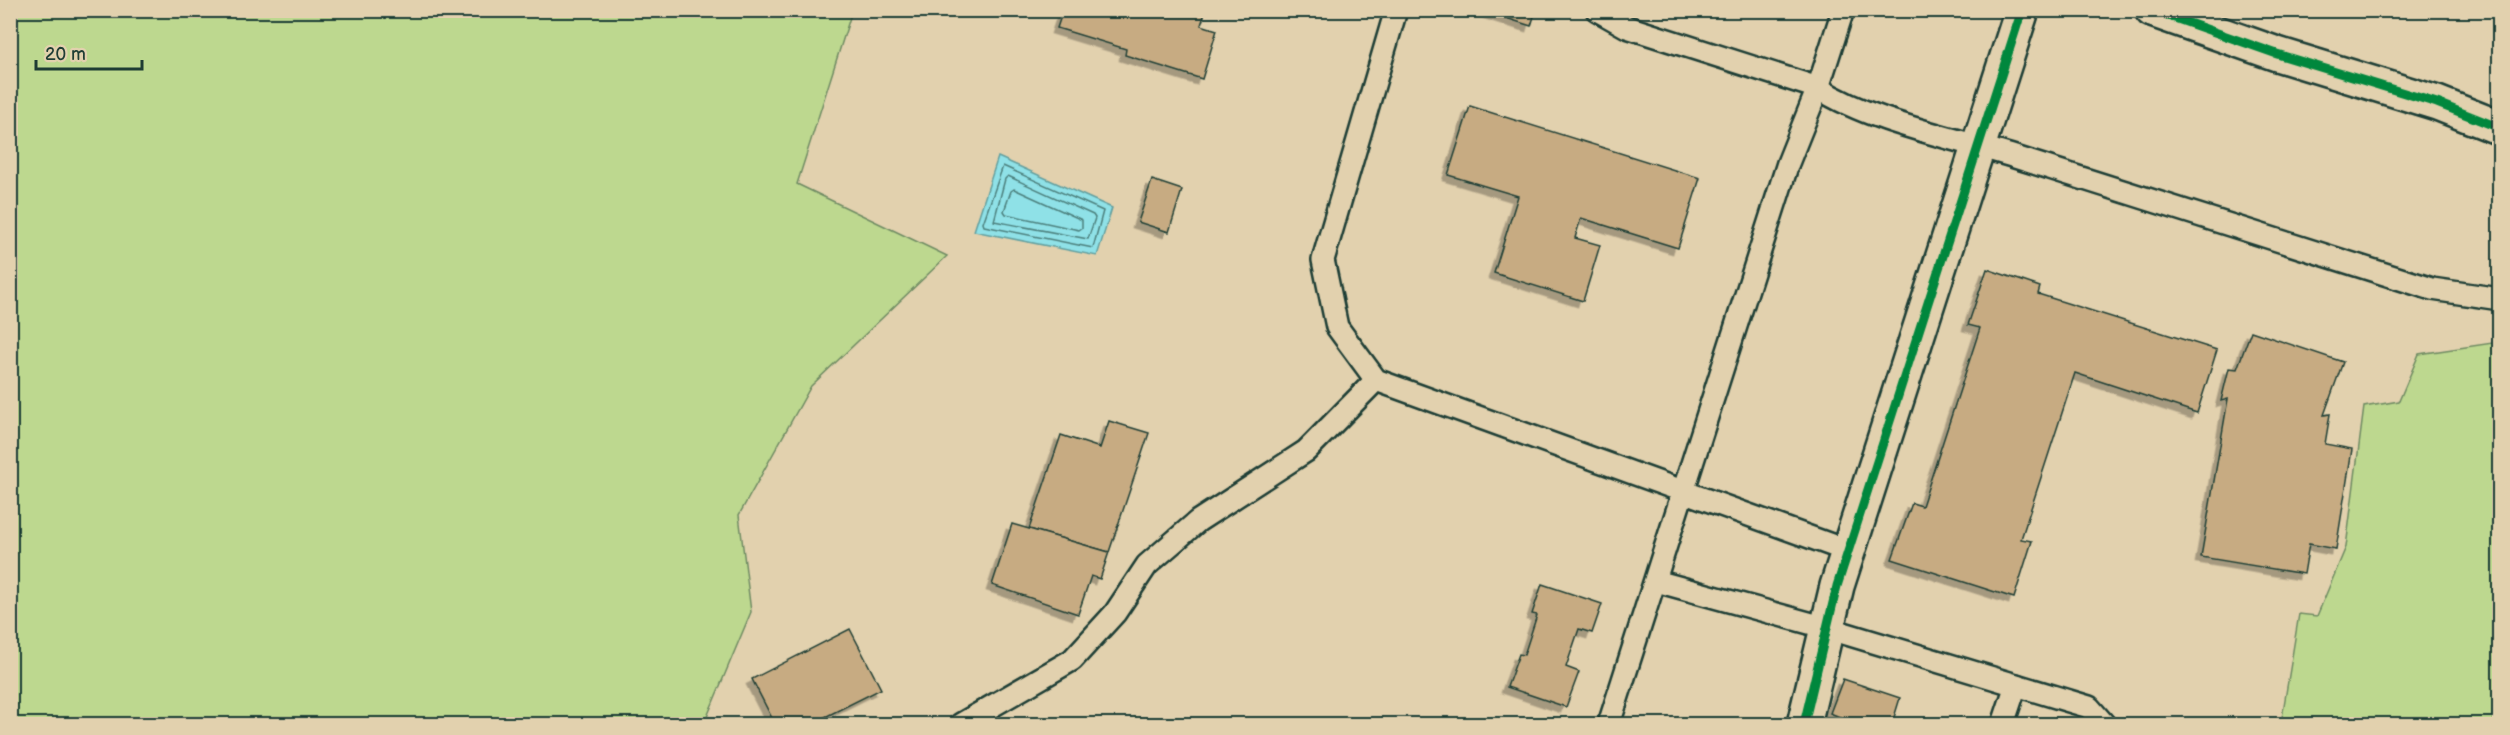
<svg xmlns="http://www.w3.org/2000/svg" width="2510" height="735" viewBox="0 0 2510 735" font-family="'Balsamiq Sans',sans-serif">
  <defs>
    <filter id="shadow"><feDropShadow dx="-5.5" dy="5.5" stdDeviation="0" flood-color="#0004"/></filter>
  </defs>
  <rect width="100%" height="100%" fill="#e2d1ae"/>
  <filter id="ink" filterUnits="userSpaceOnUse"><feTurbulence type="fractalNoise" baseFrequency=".0167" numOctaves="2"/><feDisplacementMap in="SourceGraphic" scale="12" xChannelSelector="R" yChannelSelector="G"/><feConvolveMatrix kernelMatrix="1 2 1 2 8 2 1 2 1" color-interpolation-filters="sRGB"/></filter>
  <g filter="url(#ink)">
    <g fill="#bdd88f" stroke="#6e8a62" stroke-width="1.5">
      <path d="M10,11h842l-55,173 150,72 -136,130 -72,129 12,97 -47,112h-693z"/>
      <path d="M2499,342l1,342 -8,40h-211l18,-110 18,2 29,-69 18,-140 35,-6 20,-47z"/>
    </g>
    <path fill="#8fe1e7" stroke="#629f9f" stroke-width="1.5" d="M998,157l114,51 -15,48 -123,-25z"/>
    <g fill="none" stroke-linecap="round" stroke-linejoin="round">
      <g stroke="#4c7f7c" stroke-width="1.5">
        <path d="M1003,166l100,45 -10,37 -109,-22 -1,-3z"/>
        <path d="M1008,176l85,39 2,3 -7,21 -94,-18 11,-42z"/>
        <path d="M1014,189l68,31v8l-3,2 -73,-16 -2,-3 7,-20z"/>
      </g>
    </g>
    <g fill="#c7ab82" stroke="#1f3d34" stroke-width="1.5" filter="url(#shadow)">
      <path d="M1063,10h143l-5,15 16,5 -15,49 -77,-24 1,-6 -69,-21z"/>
      <path d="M1481,10h55l-5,16z"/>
      <path d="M1470,106l230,72 -22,70 -97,-30 -6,20 25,7 -17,56 -89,-28 24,-77 -70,-21z"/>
      <path d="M1152,180l30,10 -13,42 -31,-10z"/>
      <path d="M1987,269l53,18 -2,7 179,56 -20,63 -122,-40 -54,166 11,2 -18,57 -122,-39 20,-56 10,3 58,-178 -12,-3z"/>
      <path d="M2251,331l92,31 -19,53 6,-1 -5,30 27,5 -16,100 -27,-5 -5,30 -103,-17 27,-158 -7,2 8,-33 8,1z"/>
      <path d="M1109,421l40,12 -40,119 -80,-23 32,-94 39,13z"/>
      <path d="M1012,524l97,28 -9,27 -9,-3 -13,38 -86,-29z"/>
      <path d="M1542,584l60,20 -10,29 -13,-4 -13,38 13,5 -13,35 -59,-20 12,-33 5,1 13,-40 -5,-1z"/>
      <path d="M850,629l31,60 -70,35h-36l-23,-45z"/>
      <path d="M1843,679l57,19 -8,26h-54l2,-7 -10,-4z"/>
    </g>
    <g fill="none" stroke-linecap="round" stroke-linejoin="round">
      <g stroke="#1f3d34" stroke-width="26">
        <g id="lane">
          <path d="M1396,10l-73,250 14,67 39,53 472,171"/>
          <path d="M1597,10l30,17 191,61c55,35 134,49 197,69 139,44 278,88 417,132l68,10"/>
          <path d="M1656,581l171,47 262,79 15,17"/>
          <path d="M961,724l111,-64 43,-47 32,-48 51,-44 108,-70 70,-71"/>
          <path d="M1609,724l179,-561 30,-75 25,-78"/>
          <path d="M2003,724l13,-39"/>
        </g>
      </g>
      <g stroke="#1f3d34" stroke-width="38">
        <g id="street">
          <path d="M2152,10l125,44 160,49 63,25"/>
          <path d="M1804,724l33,-138 185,-576"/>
        </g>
      </g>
      <use href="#lane" stroke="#e2d1ae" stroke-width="21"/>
      <use href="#street" stroke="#e2d1ae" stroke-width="33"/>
      <g stroke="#e2d1ae" stroke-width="13">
        <g id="cycleway">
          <path d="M2152,10l125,44 160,49 63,25"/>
          <path d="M1804,724l33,-138 185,-576"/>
        </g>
      </g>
      <use href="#cycleway" stroke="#00873e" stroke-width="9"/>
    </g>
  </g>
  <rect width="2510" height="735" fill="none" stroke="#e2d1ae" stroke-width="36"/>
  <rect x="18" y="18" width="2474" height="699" fill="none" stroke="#1f3d34" stroke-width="2" filter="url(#ink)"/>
  <path d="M36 60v9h106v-9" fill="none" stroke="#1f3d34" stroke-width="3"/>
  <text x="45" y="60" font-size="18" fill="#1f3d34" stroke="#e2d1ae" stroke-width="4.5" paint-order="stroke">20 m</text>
</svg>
